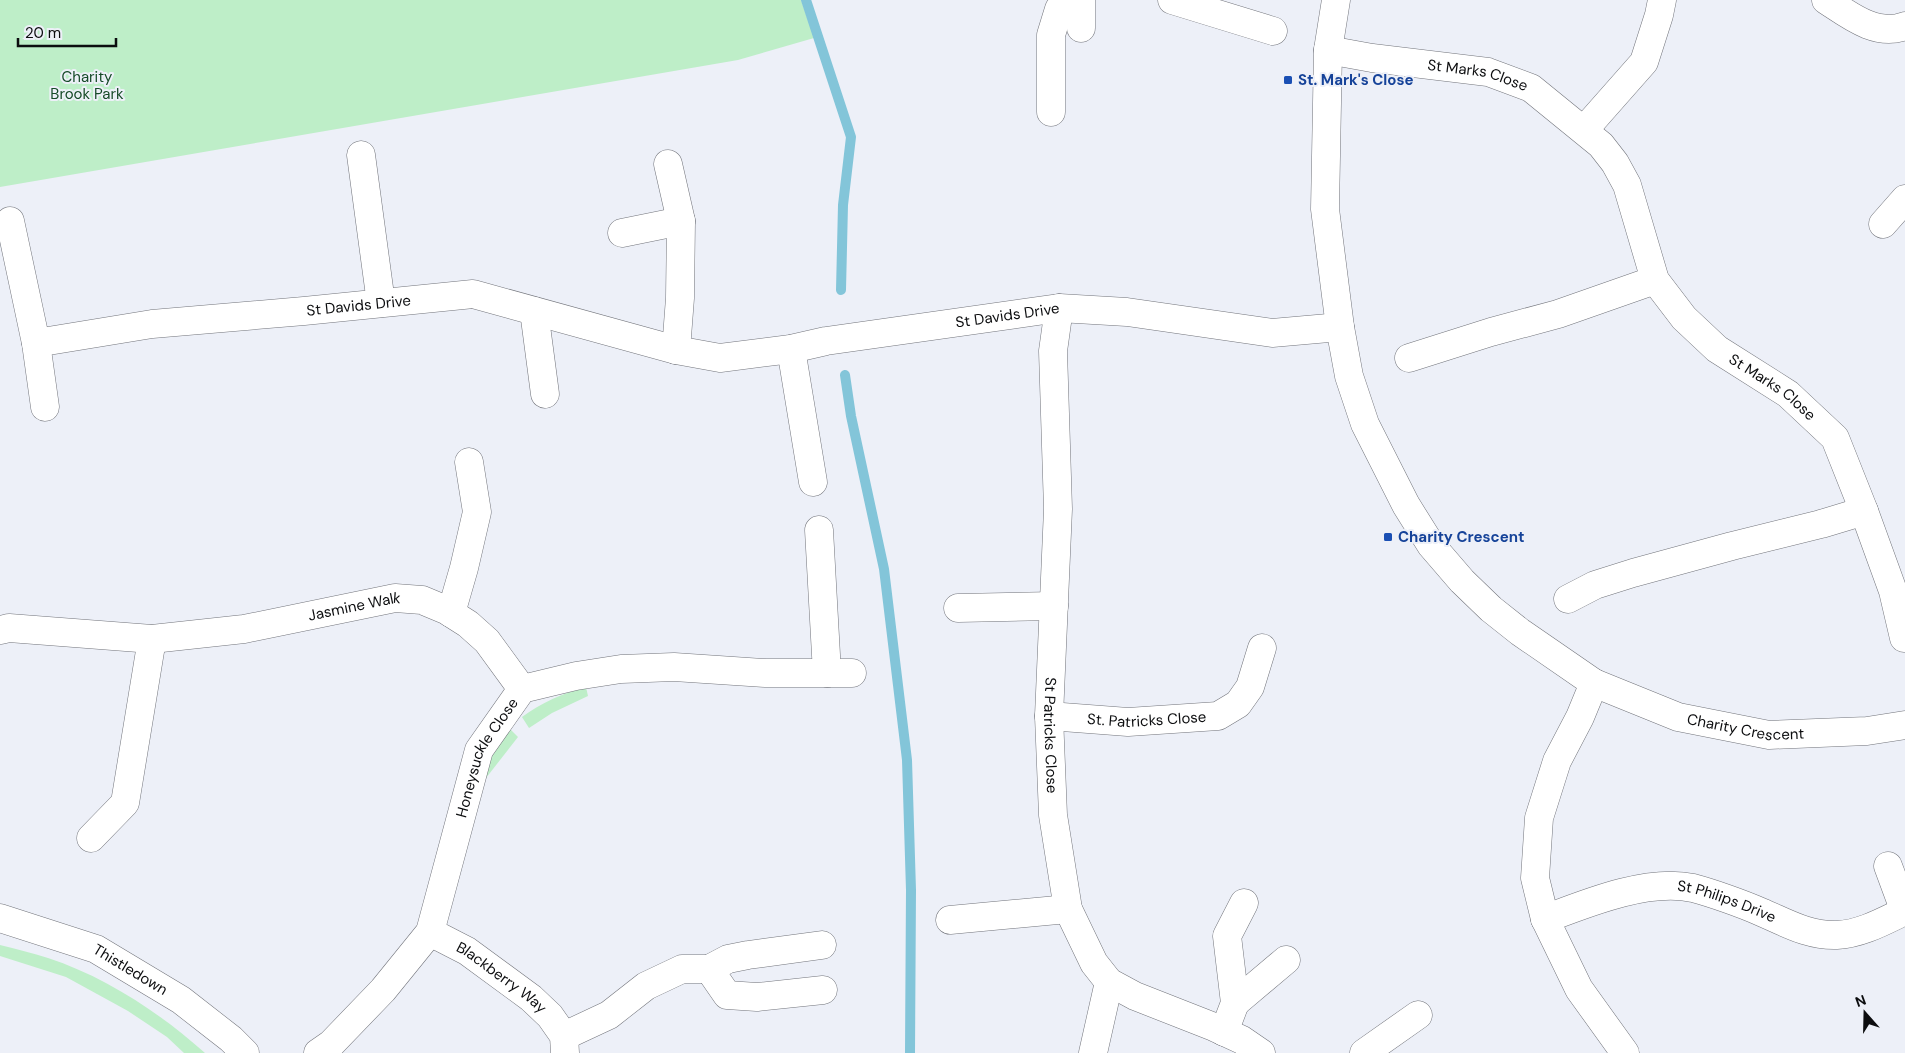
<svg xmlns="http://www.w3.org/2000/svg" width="1905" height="1053" viewBox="0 0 1905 1053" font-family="'DM Sans',sans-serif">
  <rect width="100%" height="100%" fill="#edf0f8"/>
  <g fill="#beeec8">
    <path d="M0,0h801l13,38 -76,22 -738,127z"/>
    <path d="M586,687l2,9 -36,17 -23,15 -7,-11c19,-14 41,-24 64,-30z"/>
    <path d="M510,729l8,8 -32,41 -7,-6z"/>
    <path d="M0,945c16,4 33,8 48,13 58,19 112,55 157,95h-21l-17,-16 -39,-26 -62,-34 -66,-21z"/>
  </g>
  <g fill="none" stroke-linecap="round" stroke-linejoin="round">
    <g stroke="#83c5d9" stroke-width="10">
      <path d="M806,0l45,137 -8,68 -2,85"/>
      <path d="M845,375l6,41 33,153 23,191 4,130 -1,163"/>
    </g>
    <g stroke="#72747b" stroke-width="29">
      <g id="minor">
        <path d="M1172,0l101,31"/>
        <path id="s1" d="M1336,0l-8,50 -3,159 15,118 9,49 16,48 41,81 25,40 31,36 29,28 29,23 74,51 84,34 91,18 98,-4 38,-6"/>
        <path d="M1826,0c23,15 50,37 79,26"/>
        <path d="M1081,28v-28"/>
        <path id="s2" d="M1328,50l44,8 116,14 43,16 70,57 14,18 12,22 28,95 29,38 33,31 71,45 47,44 29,73 29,80 11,47"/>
        <path d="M1051,112v-77l8,-26 14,-9"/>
        <path d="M1584,130l60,-68 15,-47 3,-15"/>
        <path d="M361,155l20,148"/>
        <path d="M668,164l13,57 -1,77 -4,52"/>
        <path d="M10,221l26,122 9,64"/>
        <path d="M1883,224l22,-25"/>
        <path d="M622,233l59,-12"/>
        <path id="s3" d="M1059,308l-6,43 5,158 -9,207 4,99 15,94 26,54 15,19 26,14 79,31 28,13 19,13"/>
        <path d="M534,311l11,83"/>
        <path id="s4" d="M36,343l116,-19 152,-13 169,-17 203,56 44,8 71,-9 35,-8 233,-33 68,4 145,21 68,-6"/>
        <path d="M791,349l22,133"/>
        <path d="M1409,358l82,-26 67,-18 97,-34"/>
        <path d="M819,530l8,143"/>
        <path d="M1568,599l27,-14 38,-12 99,-27 89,-22 43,-13"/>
        <path d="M958,608l96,-2"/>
        <path d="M451,613l13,-45 13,-56 -8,-50"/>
        <path id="s5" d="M0,630l9,-2 143,11 92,-10 151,-31 27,2 24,10 22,14 19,17 35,48"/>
        <path d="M1594,683l-14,34 -23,44 -18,57 -4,60 10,41 34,70 46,64"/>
        <path id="s6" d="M1049,716l79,6 90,-6 20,-12 12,-17 12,-39"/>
        <path d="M91,838l34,-35 27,-164"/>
        <path d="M1888,866l17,46"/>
        <path id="s7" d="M0,918l96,31 85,51 50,39 14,14"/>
        <path id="s8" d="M1545,919c42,-16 103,-41 148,-31 19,5 50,16 68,24 26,11 47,24 76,23 24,-1 47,-14 68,-24"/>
        <path d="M950,920l118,-11"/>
        <path id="s9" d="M430,932l37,19 64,47 19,18 14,20 1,17"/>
        <path d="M822,945l-74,10 -20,4 -19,10 18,26 30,2 66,-7"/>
        <path d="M1235,1003l51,-43"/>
        <path d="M1224,1032l11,-29 -8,-67 17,-33"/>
        <path d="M564,1036l45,-21 37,-29 36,-17h27"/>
        <path id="s10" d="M318,1053l13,-9 52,-54 47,-58 49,-182 43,-61 54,-13 45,-7 53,-2 91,6h87"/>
        <path d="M1093,1053l16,-71"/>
        <path d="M1364,1053l54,-38"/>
      </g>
    </g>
    <use href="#minor" stroke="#fff" stroke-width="28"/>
  </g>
  <g fill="#1a4fb4" stroke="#edf0f8" stroke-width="2">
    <rect x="1283" y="75" width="10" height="10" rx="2.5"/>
    <rect x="1383" y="532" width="10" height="10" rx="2.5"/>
  </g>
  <g text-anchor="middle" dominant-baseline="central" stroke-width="4" stroke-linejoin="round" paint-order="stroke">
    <g font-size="15" fill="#154a27" stroke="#edf0f8">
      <text x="87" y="77">Charity<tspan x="87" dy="17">Brook Park</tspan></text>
    </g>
    <g font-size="15" fill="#0c0d0f" stroke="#edf0f8">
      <text stroke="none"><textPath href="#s2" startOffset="152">St Marks Close</textPath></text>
      <text stroke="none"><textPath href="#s4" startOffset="325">St Davids Drive</textPath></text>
      <text stroke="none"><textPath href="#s4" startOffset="986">St Davids Drive</textPath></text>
      <text stroke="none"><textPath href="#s2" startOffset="605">St Marks Close</textPath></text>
      <text stroke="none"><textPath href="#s5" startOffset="358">Jasmine Walk</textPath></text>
      <text stroke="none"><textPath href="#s6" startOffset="98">St. Patricks Close</textPath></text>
      <text stroke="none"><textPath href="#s1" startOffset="941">Charity Crescent</textPath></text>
      <text stroke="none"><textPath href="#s3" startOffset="428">St Patricks Close</textPath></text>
      <text stroke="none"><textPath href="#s10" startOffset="350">Honeysuckle Close</textPath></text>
      <text stroke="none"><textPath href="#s8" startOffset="189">St Philips Drive</textPath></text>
      <text stroke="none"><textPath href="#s7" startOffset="141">Thistledown</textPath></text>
      <text stroke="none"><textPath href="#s9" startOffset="85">Blackberry Way</textPath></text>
    </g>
    <g font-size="15" font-weight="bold" fill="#164399" stroke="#edf0f8" text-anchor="start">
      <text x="1298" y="80">St. Mark's Close</text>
      <text x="1398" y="537">Charity Crescent</text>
    </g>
  </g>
  <g transform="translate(1865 1013) rotate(340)" stroke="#edf0f8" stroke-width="4" paint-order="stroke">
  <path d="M0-4L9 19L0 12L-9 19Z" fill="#0c0d0f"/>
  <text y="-8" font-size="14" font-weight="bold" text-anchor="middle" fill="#0c0d0f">N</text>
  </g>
  <path d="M18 38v8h98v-8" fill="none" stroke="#0c0d0f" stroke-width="2.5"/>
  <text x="25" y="38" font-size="15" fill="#0c0d0f" stroke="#edf0f8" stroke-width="4" paint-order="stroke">20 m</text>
</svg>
